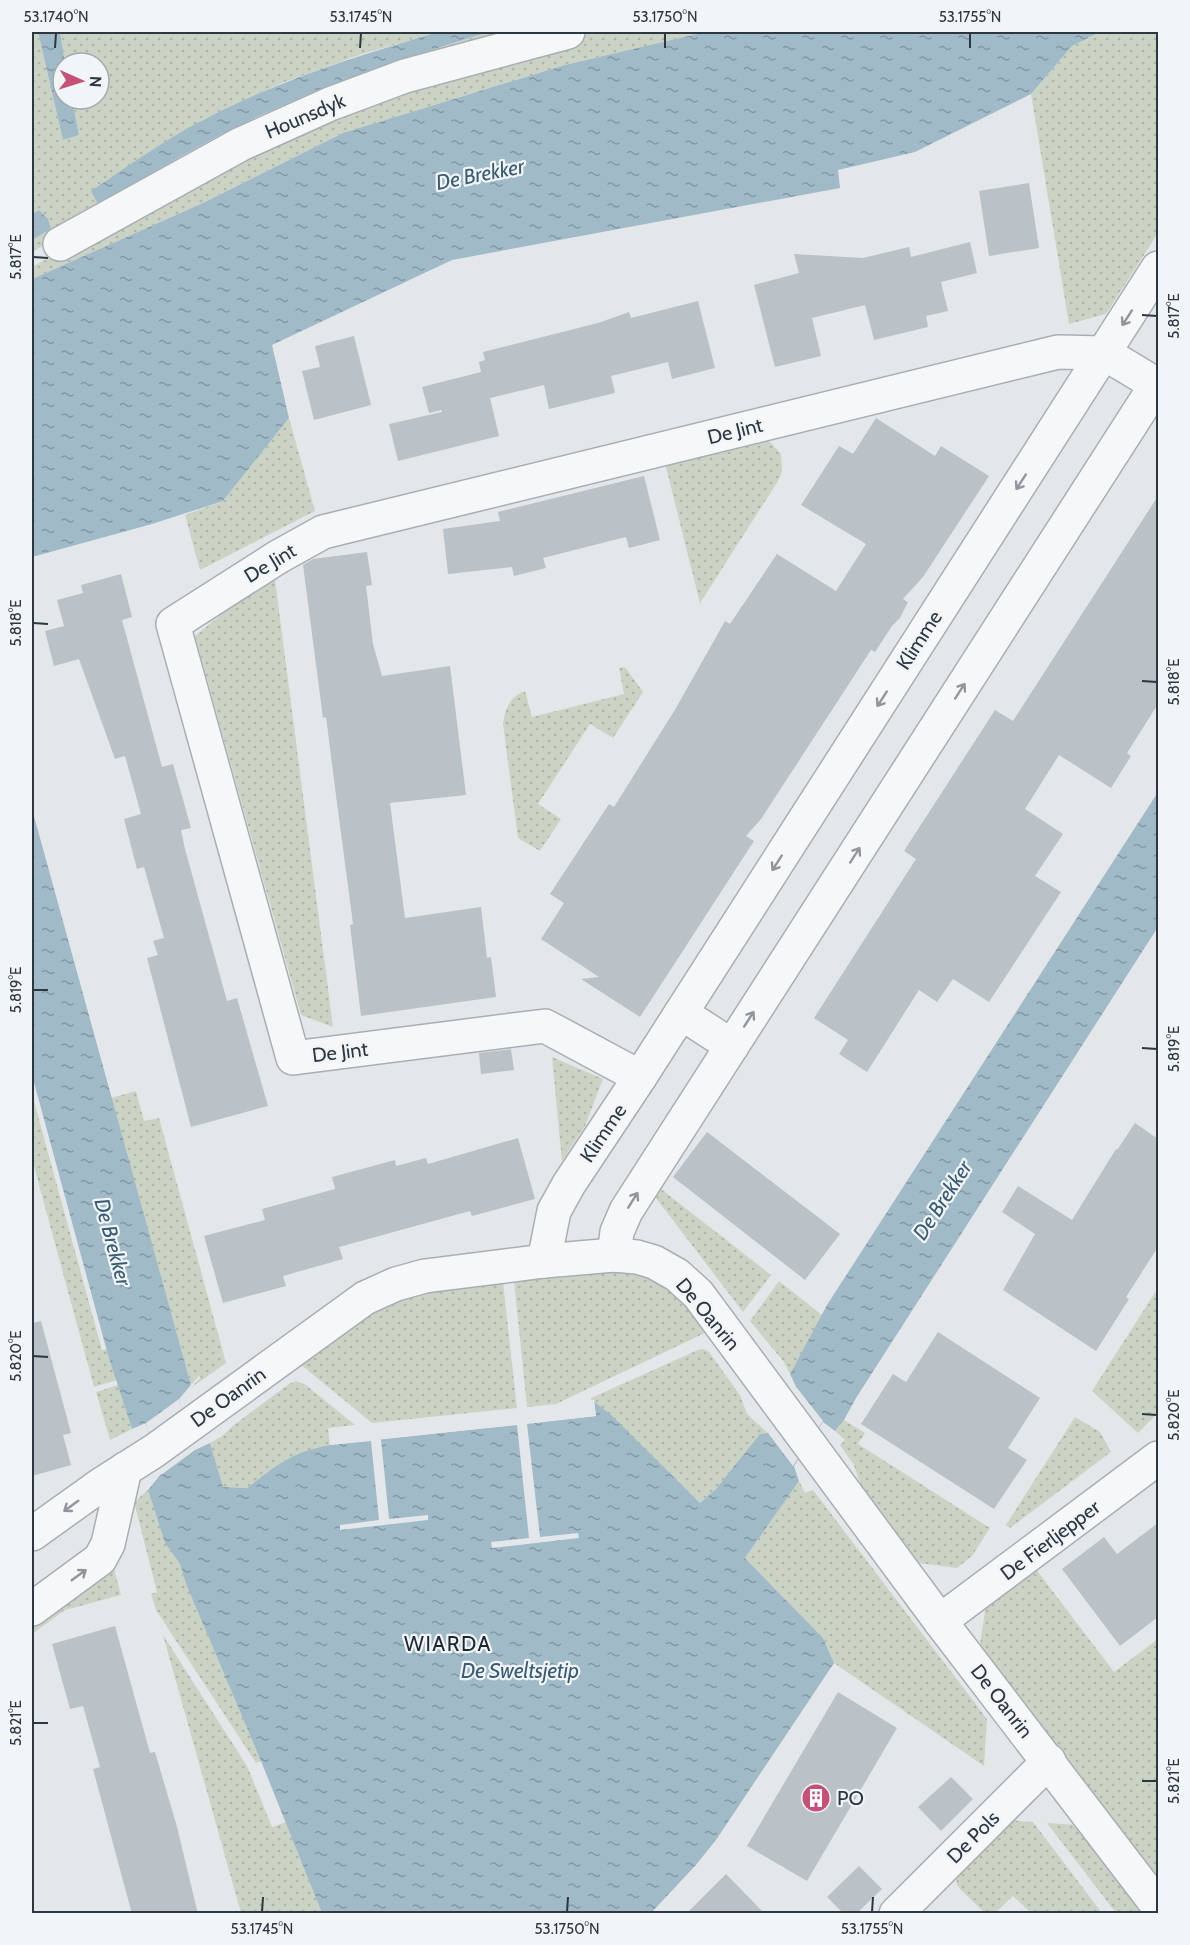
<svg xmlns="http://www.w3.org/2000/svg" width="1190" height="1945" viewBox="0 0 1190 1945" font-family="Cabin,sans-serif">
  <defs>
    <pattern id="green-dots" width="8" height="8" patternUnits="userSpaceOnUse" patternTransform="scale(1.5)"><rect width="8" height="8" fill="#cbd3c4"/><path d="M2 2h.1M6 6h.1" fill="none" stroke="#aeb6aa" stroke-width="1.8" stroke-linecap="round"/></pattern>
    <pattern id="water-ripples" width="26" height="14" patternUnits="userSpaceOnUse" patternTransform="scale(1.5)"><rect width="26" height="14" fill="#a0bac8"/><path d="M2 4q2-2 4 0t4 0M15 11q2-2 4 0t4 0" fill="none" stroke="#8398a4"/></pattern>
  </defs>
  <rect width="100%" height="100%" fill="#e3e7ea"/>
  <g fill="url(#green-dots)">
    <path d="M32,32h6l25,108 16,-5 -7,-36h27v-36h-34l-5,-31h378l-76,22 -80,29 -80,37 -104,84 113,-63 66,-34 78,-32 134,-43h53l-308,108 -202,112v-12l19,-11 -12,-19 -7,4z"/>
    <path d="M595,32h110l-140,33 -222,68 -140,70 -171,76v-12l209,-115 263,-97z"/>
    <path d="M1100,32h58v201l-52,81 -37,10 -38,-230 41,-48z"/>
    <path d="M289,418l26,93 -115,59 -15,-55 38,-14z"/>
    <path d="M759,438l9,2 13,14 1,18 -4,9 -78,122 -36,-144z"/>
    <path d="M274,572l59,455 -32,-12 -106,-379z"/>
    <path d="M625,667l18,25 -30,46 -23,-14 -52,80 23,15 -21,32 -22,-13 -15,-114c2,-16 7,-27 22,-33l7,26 92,-23 -5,-26z"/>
    <path d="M552,1057l51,22 -18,47 -23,35z"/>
    <path d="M136,1091l8,30 15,-3 67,245 -35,25 10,-11 -2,-1 -8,9 -80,-287z"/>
    <path d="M32,1094l70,256 5,-1 10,31 -23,7 -62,-228z"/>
    <path d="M661,1189l110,86 -28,37 -87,-114z"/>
    <path d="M612,1271c54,4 63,20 95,61l-151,72 -29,3 -13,-126z"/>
    <path d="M779,1281l43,34 -32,59 -6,-12 -34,-41z"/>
    <path d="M503,1282l14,126 -145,15 -73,-60c32,-22 67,-52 104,-66 32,-11 67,-11 100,-15z"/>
    <path d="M1158,1288v125l-20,20 -46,-42z"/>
    <path d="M703,1349l6,3 31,43 7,19 21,19 -52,56 -16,14 -106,-103h-3v-2l107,-48z"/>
    <path d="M296,1381l10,4 49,40 -27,3 2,17c-39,7 -53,20 -83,43l-24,-1 -13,-44 12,-7 12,-11 55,-41z"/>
    <path d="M118,1385l14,44 -22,11 -14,-48z"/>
    <path d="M1075,1417l25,15 11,20 -101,76 -4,-3z"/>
    <path d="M844,1420l21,13 -7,11 132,84 -18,28 -15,12 -38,-5 -58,-76 -7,-22 -14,-20 5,-5 -10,-9z"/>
    <path d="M799,1481l6,12 8,-3 174,229 -3,47 -150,-103 -11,-25 -78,-80z"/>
    <path d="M148,1490l17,53 15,21 6,20 75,177 -5,2 -100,-153 -5,-16 6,-2 -23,-90z"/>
    <path d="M112,1562l9,33 -56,15 -33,24v-13z"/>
    <path d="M1035,1568l79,104 44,-33v241l-178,-236 6,-39z"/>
    <path d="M163,1635l84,131 25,61 14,-5 36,91h-81z"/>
    <path d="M1007,1820l26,2 69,91h-71l-18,-17 -18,17h-10l-25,-24 -3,-4 -1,-10z"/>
    <path d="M1047,1823l31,2 68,88h-30z"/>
  </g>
  <g fill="url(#water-ripples)">
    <path d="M38,32h22l5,31h-2v36h9l7,36 -16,5z"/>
    <path d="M438,32h51c-71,22 -142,44 -210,75 -63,27 -122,64 -181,97l-7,-13c36,-24 73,-51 112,-71 74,-39 154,-64 235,-88z"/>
    <path d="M705,32h395l-28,14 -41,48 -116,58 -77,18 2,18 -388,72 -180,85 17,73 -66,83 -71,23 -120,33v-278l171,-76 140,-70 222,-68z"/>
    <path d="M39,210l9,9 3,10 -19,11v-26z"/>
    <path d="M1158,792v135l-302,471 -12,22 -9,11 -12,-9 -29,44 5,15 -54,77 78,80 11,25 -118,177 -21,26 -44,47h-329l-61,-152 -75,-177 -6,-20 -15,-21 -17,-53 13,-16 -15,-51 -14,6 -24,-74 -76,-280v-266l159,576 -12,14 16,51 15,-7 13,44 24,1c30,-23 44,-36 83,-43l266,-29 -2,-15 17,14 89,88 16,-14 44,-55 8,-1 29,-44 -7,-15 37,-69z"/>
  </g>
  <g fill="#e3e7ea">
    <path d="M797,1388l26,33 -30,45 -25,-33z"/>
    <path d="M179,1399l16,51 -34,25 -15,-52z"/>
    <path d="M592,1400l2,1 2,15 -69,8 13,113 38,-4 1,5 -87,10 -1,-6 38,-4 -12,-113 -136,14 8,80 39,-4v5l-88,10v-5l39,-5 -8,-79 -41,4 -1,-3 264,-28z"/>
  </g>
  <g fill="#bac1c7">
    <path d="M1029,183l10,65 -50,8 -10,-65z"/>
    <path d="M970,242l7,31 -36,9 7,29 -22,5 2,11 -54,13 -9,-35 -53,13 9,38 -46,11 -21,-82 45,-12 -5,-19 69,4 46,-11 2,10z"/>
    <path d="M698,301l17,67 -43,11 -4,-17 -57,14 4,17 -66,16 -5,-24 -54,13 9,38 -101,25 -9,-37 53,-12 -1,-2 -12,3 -7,-26 59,-15 -2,-10 6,-2 -2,-8 115,-29 31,-11 2,6z"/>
    <path d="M354,336l17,69 -57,15 -12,-49 18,-4 -5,-21z"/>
    <path d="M876,418l59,38 6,-10 48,30 -66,101 -20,22 5,3 -8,16 -8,8 -17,26 -4,-2 -110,169 -15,17 8,5 -114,176 -59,-38 18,-2 -58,-38 23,-36 -14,-9 59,-90 5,3 62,-99 49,-87 5,3 47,-70 59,37 30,-47 -65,-39 38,-59 14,8z"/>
    <path d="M644,476l16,64 -31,8 -3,-11 -28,7 -55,14 3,10 -32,8 -2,-9 -64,7 -5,-45 57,-8 -2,-9z"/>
    <path d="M1158,496v208l-31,49 4,3 -20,32 -52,-33 -34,54 38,25 -28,42 26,16 -72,110 -36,-23 -16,23 -18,-12 -52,82 -28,-18 9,-14 -34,-22 102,-159 -12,-8 91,-141 18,11z"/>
    <path d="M367,552l5,33 -6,1 7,58 9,32 68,-10 16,129 -76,8 15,115 76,-11 6,51 4,-1 5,40 -135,19 -11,-91 3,-1 -16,-121 -11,-86 -3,1 -20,-153 10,-6z"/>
    <path d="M121,574l11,43 -10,3 40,147 11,-3 18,64 -10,2 4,19 42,152 10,-3 31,108 -77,21 -44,-169 11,-3 -5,-14 11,-3 -20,-71 -7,2 -13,-50 17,-5 -16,-58 -10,3 -36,-100 -25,7 -9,-35 19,-5 -7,-26 26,-7 -2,-8z"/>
    <path d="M511,1049l3,21 -33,4 -2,-21z"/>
    <path d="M1135,1123l23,16v108l-32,50 3,2 -33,52 -93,-61 32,-56 -33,-22 16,-26 54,34 44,-71 1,1z"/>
    <path d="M707,1132l133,102 -35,46 -132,-103z"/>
    <path d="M518,1138l17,61 -63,17 -2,-5 -131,36 4,12 -60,17 3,10 -63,17 -19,-67 61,-16 -3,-11 73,-20 -3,-12 63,-17 1,6 30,-8 2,6z"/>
    <path d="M41,1321l30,112 -8,2 8,30 -39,11v-153z"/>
    <path d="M938,1332l102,66 -32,50 19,12 -33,49 -133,-85 32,-50 13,8z"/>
    <path d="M1158,1523v94l-38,29 -58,-77 42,-32 13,17z"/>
    <path d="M115,1626l35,127 5,-1 22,75 21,87h-66l-39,-145 7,-2 -17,-61 -13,3 -18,-65z"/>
    <path d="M838,1692l59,36 -90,153 -60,-35z"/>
    <path d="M951,1777l22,22 -32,32 -23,-24z"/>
    <path d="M859,1866l23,23 -26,25h-12l-17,-17z"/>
    <path d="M726,1874l39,40h-79z"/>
  </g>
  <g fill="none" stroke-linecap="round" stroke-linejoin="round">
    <g stroke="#a8afb4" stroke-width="36">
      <g id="street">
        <path d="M60,244l181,-100 89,-40 75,-28 163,-44"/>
        <path d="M681,1013l51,33"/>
        <path d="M640,1077l-95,-51 -252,32 -120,-434 105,-67 45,-25 735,-180 46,1 53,32"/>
        <path d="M614,1255l3,-23 9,-21 532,-829"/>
        <path d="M544,1261l10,-50 15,-27 71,-107 518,-809"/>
        <path d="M32,1534l70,-50 52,-33 211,-153 31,-14 29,-8 119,-15 70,-6 23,2 17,5 23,13 21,19 242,327 218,285"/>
        <path d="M32,1609l68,-50 8,-15 17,-75"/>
        <path d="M940,1621l218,-163"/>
        <path d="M896,1914l153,-153"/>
      </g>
    </g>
    <use href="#street" stroke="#f5f7f8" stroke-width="33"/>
  </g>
  <defs><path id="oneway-shaft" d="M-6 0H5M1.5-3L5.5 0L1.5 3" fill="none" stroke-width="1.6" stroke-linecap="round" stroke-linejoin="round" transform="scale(1.5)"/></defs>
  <g stroke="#90979c">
    <use href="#oneway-shaft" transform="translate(1127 318) rotate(123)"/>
    <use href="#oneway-shaft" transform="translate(1021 482) rotate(123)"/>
    <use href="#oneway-shaft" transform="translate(960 691) rotate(-57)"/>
    <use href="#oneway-shaft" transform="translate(882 699) rotate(123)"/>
    <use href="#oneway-shaft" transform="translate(855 855) rotate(-57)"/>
    <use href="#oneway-shaft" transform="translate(777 863) rotate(123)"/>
    <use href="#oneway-shaft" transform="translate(749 1019) rotate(-57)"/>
    <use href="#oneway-shaft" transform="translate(633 1200) rotate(-58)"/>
    <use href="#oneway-shaft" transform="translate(71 1506) rotate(144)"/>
    <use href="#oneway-shaft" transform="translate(79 1575) rotate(-36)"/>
  </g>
  <path fill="none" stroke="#2c3741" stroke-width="2" d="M55,48l1,-15M360,48l1,-15M665,48v-15M970,48v-15M33,257l15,1M1142,315l15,1M33,623l15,1M1142,681l15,1M33,990h15M1142,1048l15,1M33,1356l15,1M1142,1414l15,1M33,1723h15M1142,1781h15M262,1912l1,-15M567,1912l1,-15M872,1912l1,-15"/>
  <defs>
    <g id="building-disc" transform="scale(1.5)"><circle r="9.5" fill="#c65076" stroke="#f2f5f7"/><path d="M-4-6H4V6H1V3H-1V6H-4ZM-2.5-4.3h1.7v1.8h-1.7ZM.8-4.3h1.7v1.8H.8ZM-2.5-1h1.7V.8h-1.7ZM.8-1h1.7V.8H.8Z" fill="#fff"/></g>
  </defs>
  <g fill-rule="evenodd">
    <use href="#building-disc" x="816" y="1798"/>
  </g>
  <g text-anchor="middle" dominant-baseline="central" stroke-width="4.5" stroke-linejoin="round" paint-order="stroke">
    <g font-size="20" fill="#2c3741" stroke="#f2f5f7">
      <text transform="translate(305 116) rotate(-23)">Hounsdyk</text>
      <text transform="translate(735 431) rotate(-14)">De Jint</text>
      <text transform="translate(270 563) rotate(-31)">De Jint</text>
      <text transform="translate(919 640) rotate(-57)">Klimme</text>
      <text transform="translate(340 1052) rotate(-7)">De Jint</text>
      <text transform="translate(603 1133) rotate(-56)">Klimme</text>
      <text transform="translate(708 1314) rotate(50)">De Oanrin</text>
      <text transform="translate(228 1397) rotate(-36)">De Oanrin</text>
      <text transform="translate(1050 1540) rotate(-37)">De Fierljepper</text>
      <text transform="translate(1002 1701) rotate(52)">De Oanrin</text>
      <text transform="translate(973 1837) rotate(-45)">De Pols</text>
    </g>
    <g font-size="20" fill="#2c3741" stroke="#f2f5f7" text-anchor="start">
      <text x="837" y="1798">PO</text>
    </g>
    <g font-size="21" font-style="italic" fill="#385c73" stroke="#f2f5f7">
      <text transform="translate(480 174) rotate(-11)">De Brekker</text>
      <text transform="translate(942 1200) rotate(-57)">De Brekker</text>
      <text transform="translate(113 1242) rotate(75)">De Brekker</text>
      <text x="520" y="1670">De Sweltsjetip</text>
    </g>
    <g font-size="21" letter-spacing="1.5" fill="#1e2832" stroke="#f2f5f7">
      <text x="448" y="1643">WIARDA</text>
    </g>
  </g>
  <rect width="1190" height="1945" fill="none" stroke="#f2f5f7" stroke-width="66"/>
  <g transform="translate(81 81) rotate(93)"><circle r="28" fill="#f2f5f7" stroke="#a3a9ae" stroke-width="1.5"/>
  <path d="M0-4.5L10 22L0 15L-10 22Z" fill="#c65076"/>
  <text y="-9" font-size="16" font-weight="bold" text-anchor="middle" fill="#2c3741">N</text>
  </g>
  <rect x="33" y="33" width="1124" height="1879" fill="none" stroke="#2c3741" stroke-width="2"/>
  <g font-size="15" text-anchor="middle" fill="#2c3741">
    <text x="56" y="22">53.1740°N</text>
    <text x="361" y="22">53.1745°N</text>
    <text x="665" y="22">53.1750°N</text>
    <text x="970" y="22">53.1755°N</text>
    <text transform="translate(16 257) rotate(-90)" y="5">5.817°E</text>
    <text transform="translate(1174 316) rotate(-90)" y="5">5.817°E</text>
    <text transform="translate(16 623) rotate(-90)" y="5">5.818°E</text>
    <text transform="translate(1174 682) rotate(-90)" y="5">5.818°E</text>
    <text transform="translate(16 990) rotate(-90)" y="5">5.819°E</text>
    <text transform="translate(1174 1049) rotate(-90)" y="5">5.819°E</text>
    <text transform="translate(16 1356) rotate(-90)" y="5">5.820°E</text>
    <text transform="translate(1174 1415) rotate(-90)" y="5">5.820°E</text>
    <text transform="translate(16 1723) rotate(-90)" y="5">5.821°E</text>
    <text transform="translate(1174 1781) rotate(-90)" y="5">5.821°E</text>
    <text x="262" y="1934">53.1745°N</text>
    <text x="567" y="1934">53.1750°N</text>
    <text x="872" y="1934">53.1755°N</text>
  </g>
</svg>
